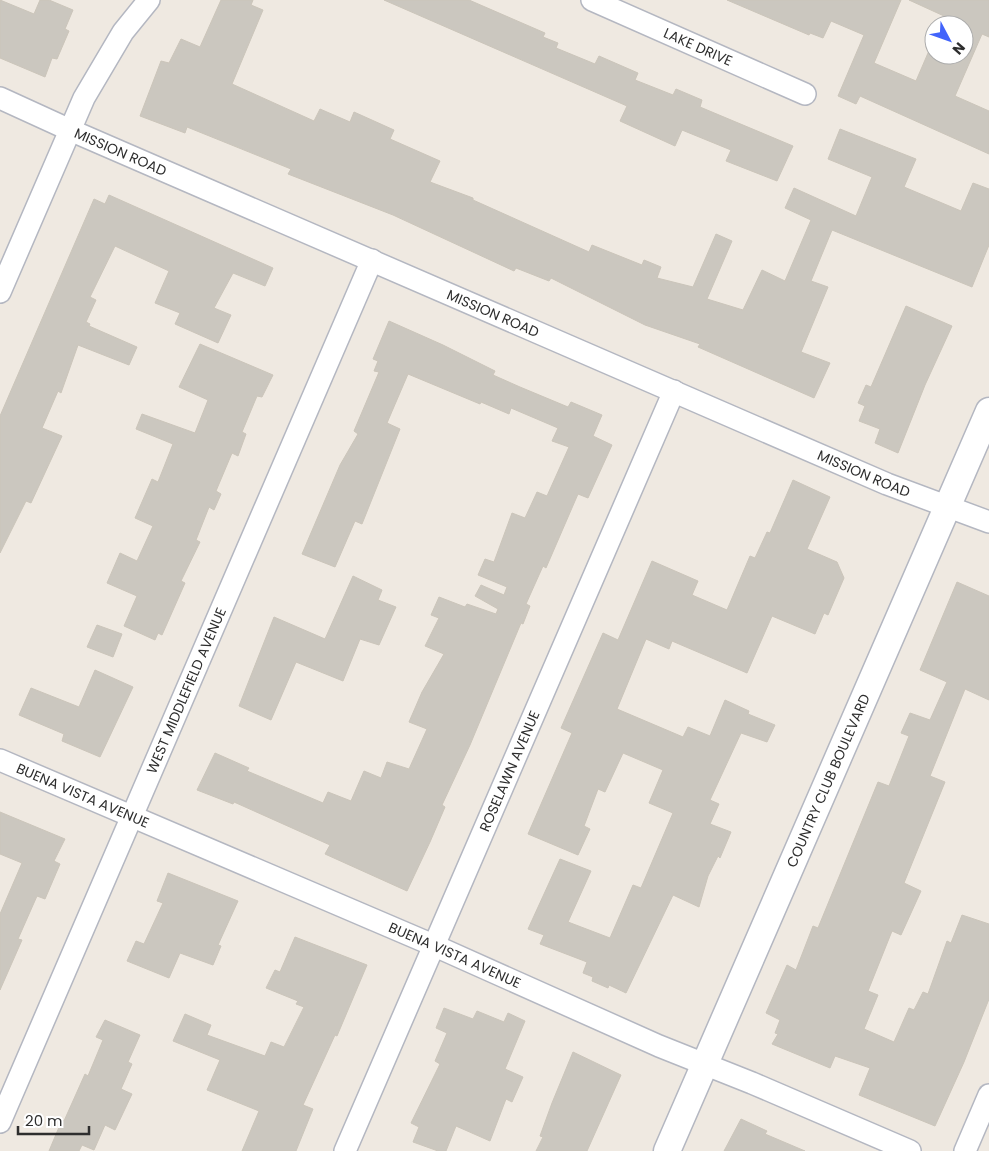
<svg xmlns="http://www.w3.org/2000/svg" width="989" height="1151" viewBox="0 0 989 1151" font-family="Poppins,sans-serif">
  <rect width="100%" height="100%" fill="#efe9e1"/>
  <g fill="#cbc7bf" stroke="#cbc5ba">
    <path d="M0,0l34,14 6,-14h9l24,10 -8,19 4,2 -12,28 -5,-1 -7,19 -45,-19z"/>
    <path d="M221,0h32l-2,5 12,5 -31,74 82,37 6,-12 30,13 4,-10 40,18 -4,9 50,22 -10,21 43,16v2l116,52 3,-7 50,20 2,-5 17,7 -4,11 36,9 23,-53 16,7 -25,58 36,11 19,-40 23,11 26,-61 -26,-12 9,-20 62,28 16,-39 -44,-18 12,-30 76,30 -12,28 57,24 12,-28 16,6v56l-17,42 -140,-57 -21,51 17,6 -27,65 29,11 -16,35 -116,-51 2,-3 -55,-19 -94,-47 -2,3 -33,-13 -2,3 -121,-56 -105,-41 3,-5 -104,-42 -2,6 -45,-17 21,-55 8,2 12,-24 19,8z"/>
    <path d="M384,0h85l76,33 -2,4 15,6 -2,5 39,16 4,-8 39,17 -3,7 38,15 3,-6 26,11 -2,7 93,39 -16,35 -51,-20 5,-11 -49,-20 -7,16 -55,-25 7,-15z"/>
    <path d="M727,0h174l-27,63 42,18 18,-42v16h30v-30h-24l4,-9 -35,-16h80v37l-7,-3 -27,62 34,15v43l-129,-58 -4,8 -18,-8 26,-61 -33,-14 -8,17 -13,-5 -1,2z"/>
    <path d="M109,195l164,73 -8,18 -32,-13 -19,35 17,7 -13,28 -43,-19 5,-11 -25,-10 14,-32 -54,-25 -25,51 6,3 -10,22 4,2 -1,2 48,21 -8,18 -51,-20 -17,48 -3,-2 -16,37 20,8 -31,67 -5,-2 -26,52v-137l94,-217 11,5z"/>
    <path d="M906,306l46,20 -27,59 -27,68 -23,-10 5,-14 -21,-8 6,-15 -7,-3 8,-18 5,2z"/>
    <path d="M389,321l54,24 52,26 -2,4 27,12 48,20 3,-5 31,13 -9,21 19,9 -24,53 -10,-4 -32,74 -3,-2 -17,38 4,2 -7,18 -2,-1 -51,122 -28,60 3,2 -15,35 -23,49 -82,-37 5,-9 -96,-43 -1,2 -36,-14 18,-37 34,15 -2,3 76,32 5,-11 23,9 13,-30 17,7 6,-16 22,7 18,-40 -18,-7 13,-30 22,-38 -19,-8 14,-28 -8,-3 8,-18 26,10 2,-3 29,10 2,-5 -23,-13 6,-11 23,10 3,-8 -29,-12 7,-16 9,3 18,-49 13,5 12,-26 10,4 22,-49 -17,-6 6,-13 -47,-20 -2,6 -28,-12 -1,2 -72,-30 -21,49 13,6 -38,95 -7,-3 -20,46 -33,-13 38,-89 18,-31 -4,-3 25,-59 -5,-1 4,-10 -5,-2z"/>
    <path d="M200,344l73,31 -11,22 -5,-1 -15,36 4,2 -8,22 -6,-3 -16,38 5,3 -7,16 -5,-3 -13,33 4,2 -19,39 4,2 -23,52 -4,-2 -3,7 -31,-14 13,-30 -30,-13 13,-30 17,8 16,-35 -18,-8 17,-39 6,3 15,-38 -37,-15 6,-15 53,19 13,-33 -29,-13z"/>
    <path d="M793,480l37,17 -23,52 30,13 7,16 -16,37 -4,-2 -9,21 -43,-18 -25,57 -75,-32 -3,8 -23,-10 -29,70 66,28 5,-10 22,9 15,-36 24,11 -1,3 27,11 -8,17 -26,-9 -31,67 9,4 -9,20 21,8 -11,26 -2,-2 -10,20 -9,31 -26,-12 -47,98 -17,-8 -1,3 -16,-7 1,-4 -10,-4 4,-11 -47,-18 4,-9 -16,-6 32,-70 31,12 -23,51 42,16 23,-53 8,3 32,-75 -24,-10 14,-33 -40,-17 -18,39 -7,-3 -14,37 6,3 -12,26 -50,-21 44,-101 -11,-5 42,-95 15,7 34,-79 46,20 -6,14 35,15 23,-54 5,2 12,-26 3,1z"/>
    <path d="M353,576l29,14 -4,10 18,7 -17,38 -19,-6 -17,42 -47,-19 -25,58 -32,-14 35,-89 51,22z"/>
    <path d="M957,582l32,14v104l-24,-11 -35,87 15,6 -41,101 17,8 -20,44 -9,-4 -24,60 10,4 -14,34 30,13 15,-34 5,2 9,-18 5,2 19,-53 4,2 11,-28 27,9v75l-25,63 -29,64 -76,-31 11,-27 -35,-12 -5,12 -58,-24 6,-10 -3,-1 5,-13 -14,-7 21,-48 9,5 17,-44 5,2 60,-146 11,4 20,-50 -8,-3 9,-20 20,7 17,-38 -27,-12z"/>
    <path d="M97,625l25,9 -9,23 -26,-10z"/>
    <path d="M95,670l38,17 -33,70 -38,-16 2,-7 -45,-19 12,-27 48,19z"/>
    <path d="M0,812l65,27 -11,22 6,3 -15,35 -8,-3 -19,43 4,1 -22,50v-76l22,-51 -22,-9z"/>
    <path d="M168,873l70,28 -20,44 3,1 -8,19 -33,-12 -11,25 -42,-17 9,-20 8,3 19,-41 -6,-2z"/>
    <path d="M295,937l72,28 -30,71 -2,-1 -32,70 10,4 -17,42h-54l17,-40 -52,-21 13,-30 -47,-19 12,-27 26,11 -4,10 58,21 6,-14 13,5 20,-40 -8,-3 2,-3 -32,-13 9,-18 5,2z"/>
    <path d="M444,1008l29,11 4,-8 27,11 4,-9 17,8 -20,48 18,8 -11,25 -6,-3 -16,42 -34,-15 -10,25h-8l-25,-9 6,-15 -8,-4 29,-59 -5,-3 12,-28 -11,-5z"/>
    <path d="M105,1020l35,15 -12,27 4,2 -11,25 11,5 -17,36 -10,-5 -11,25 -12,-5 -3,6h-30l13,-31 2,1 21,-47 3,2 15,-36 -7,-3z"/>
    <path d="M573,1052l48,23 -34,76h-51l7,-14 -3,-1 12,-33z"/>
    <path d="M741,1119l26,12 -2,3 40,17h-81z"/>
  </g>
  <g fill="none" stroke-linecap="round" stroke-linejoin="round">
    <g stroke="#b4b7c1" stroke-width="24">
      <g id="minor">
        <path id="s1" d="M592,0l213,94"/>
        <path id="s2" d="M0,98l70,32 817,354 102,38"/>
        <path d="M0,292l84,-194 39,-66 26,-32"/>
        <path id="s3" d="M0,760l433,185 226,101 93,37 158,68"/>
        <path id="s4" d="M0,1122l372,-862"/>
        <path id="s5" d="M345,1151l329,-760"/>
        <path d="M965,1151l24,-56"/>
      </g>
    </g>
    <g stroke="#b4b7c1" stroke-width="29">
      <g id="tertiary">
        <path id="s6" d="M667,1151l322,-740"/>
      </g>
    </g>
    <use href="#minor" stroke="#fff" stroke-width="21"/>
    <use href="#tertiary" stroke="#fff" stroke-width="26"/>
  </g>
  <g text-anchor="middle" dominant-baseline="central" stroke-width="4.5" stroke-linejoin="round" paint-order="stroke">
    <g font-size="14" fill="#2e2e2e" stroke="#fff">
      <text stroke="none"><textPath href="#s1" startOffset="116">LAKE DRIVE</textPath></text>
      <text stroke="none"><textPath href="#s2" startOffset="132">MISSION ROAD</textPath></text>
      <text stroke="none"><textPath href="#s2" startOffset="538">MISSION ROAD</textPath></text>
      <text stroke="none"><textPath href="#s2" startOffset="942">MISSION ROAD</textPath></text>
      <text stroke="none"><textPath href="#s4" startOffset="470">WEST MIDDLEFIELD AVENUE</textPath></text>
      <text stroke="none"><textPath href="#s5" startOffset="414">ROSELAWN AVENUE</textPath></text>
      <text stroke="none"><textPath href="#s6" startOffset="404">COUNTRY CLUB BOULEVARD</textPath></text>
      <text stroke="none"><textPath href="#s3" startOffset="90">BUENA VISTA AVENUE</textPath></text>
      <text stroke="none"><textPath href="#s3" startOffset="495">BUENA VISTA AVENUE</textPath></text>
    </g>
  </g>
  <g transform="translate(949 40) rotate(131)"><circle r="24" fill="#ffffff" stroke="#ababab"/>
  <path d="M0-4L9 19L0 12L-9 19Z" fill="#4264fb"/>
  <text y="-8" font-size="14" font-weight="bold" text-anchor="middle" fill="#2e2e2e">N</text>
  </g>
  <path d="M18 1126v8h71v-8" fill="none" stroke="#2e2e2e" stroke-width="2.5"/>
  <text x="25" y="1126" font-size="15" fill="#2e2e2e" stroke="#ffffff" stroke-width="4" paint-order="stroke">20 m</text>
</svg>
